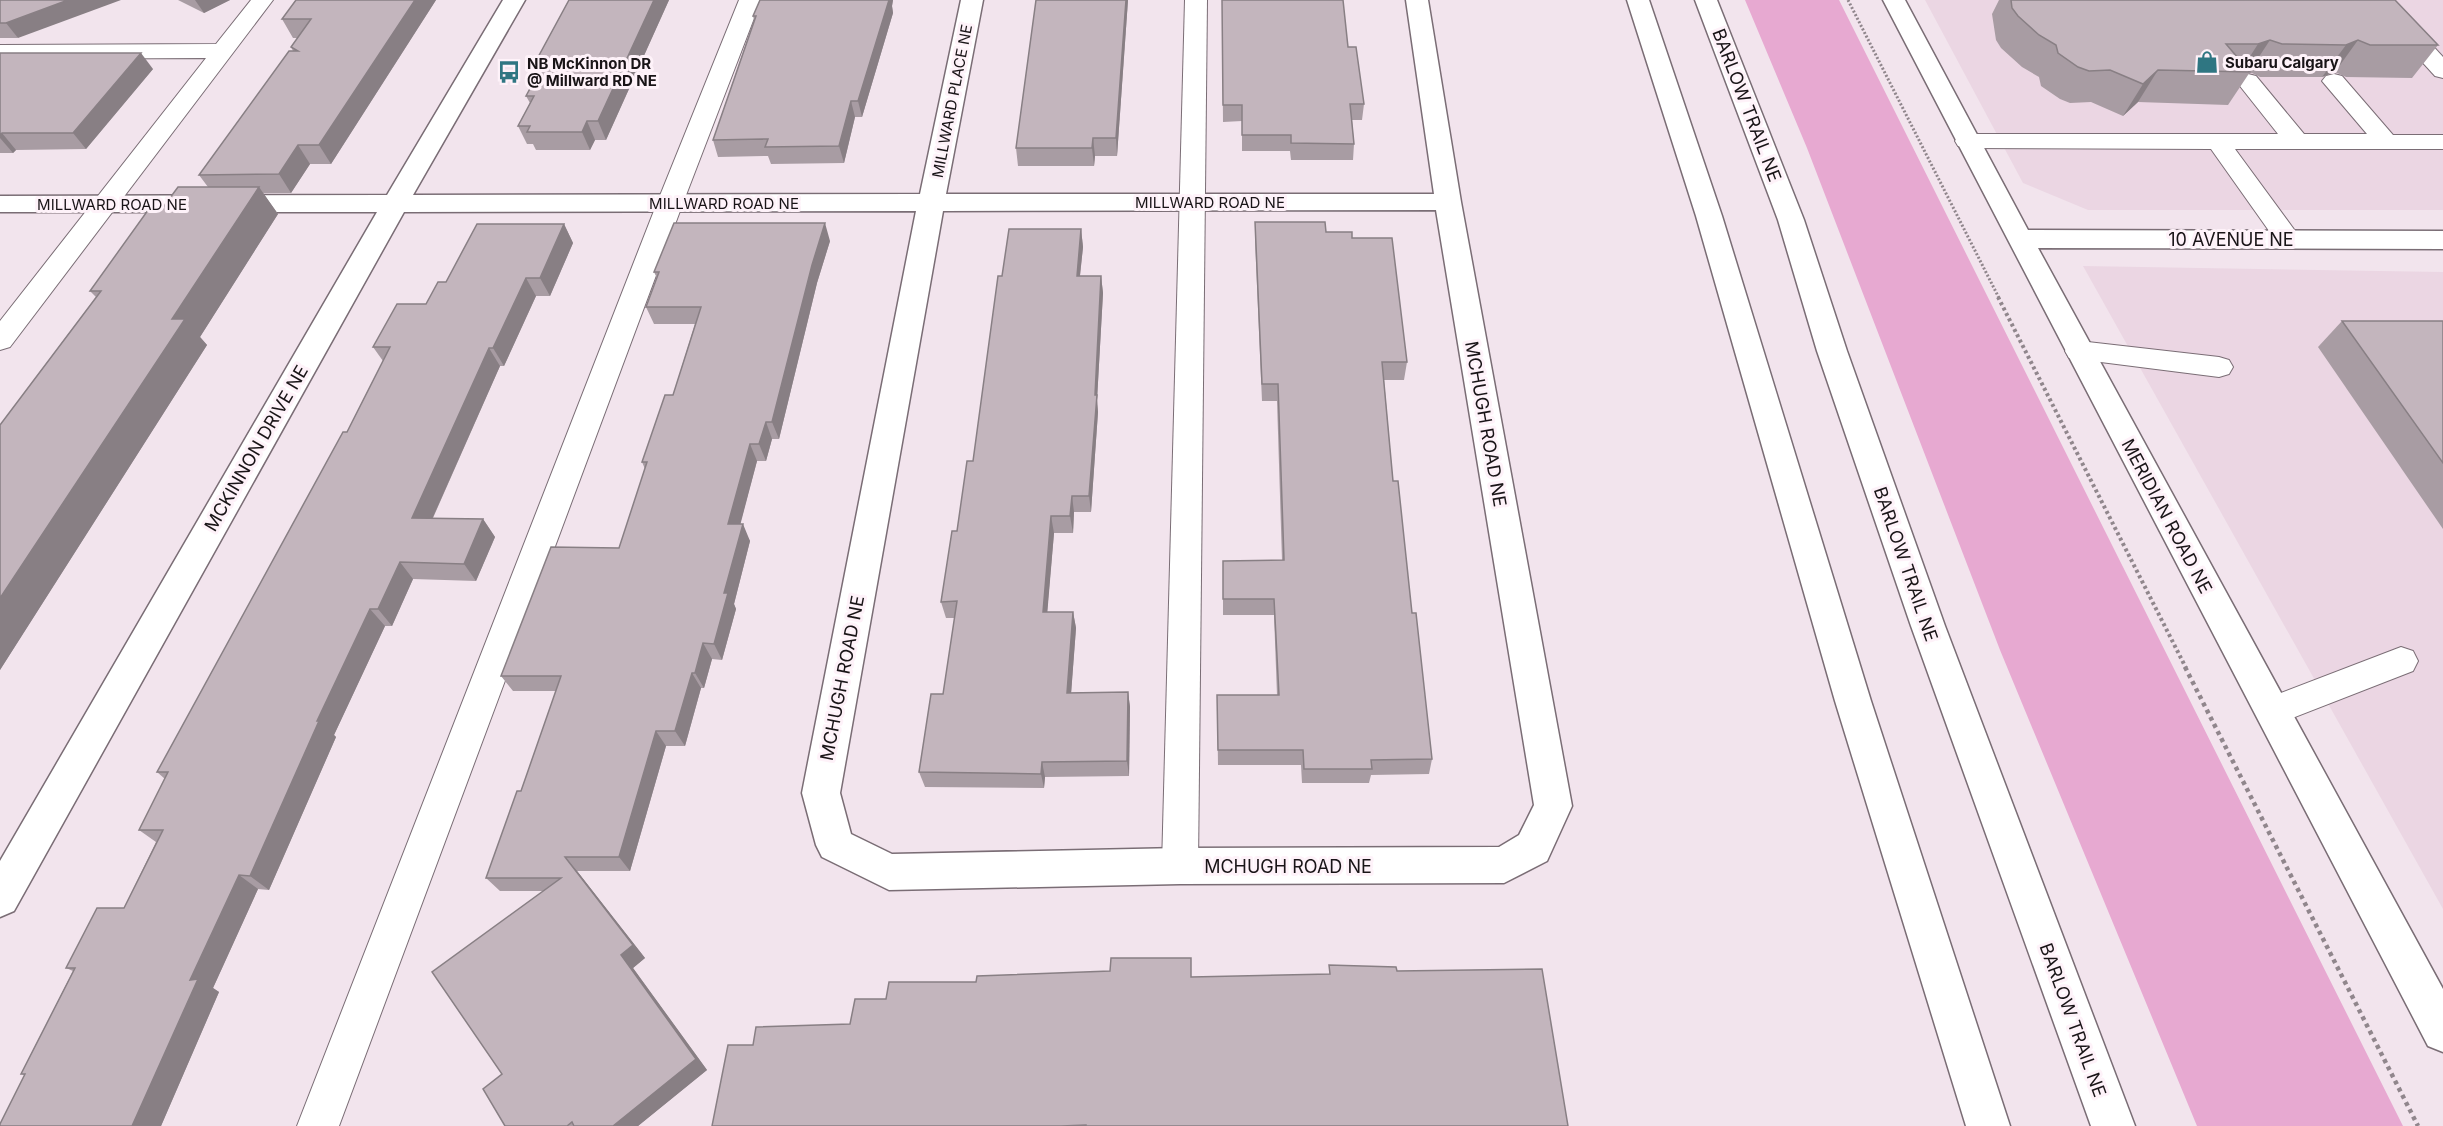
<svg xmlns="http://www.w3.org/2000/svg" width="2443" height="1126" viewBox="0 0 2443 1126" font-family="Inter,sans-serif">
  <rect width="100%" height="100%" fill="#f2e4ed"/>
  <g fill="#ebd6e3">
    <path d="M1925,0h518v210h-355l-65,-27z"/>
    <path d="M2083,266l360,6v637z"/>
  </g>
  <path fill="#e7a9d1" d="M1745,0h94l564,1126h-206l-197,-476 -193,-502z"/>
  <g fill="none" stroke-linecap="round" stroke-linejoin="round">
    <g stroke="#7a6d75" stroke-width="2">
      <g id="lane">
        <path d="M251,0h22l-263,347 -10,3v-29l206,-263 -206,1v-14l216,-1z"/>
        <path d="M739,0h22l-78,203 -344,923h-42l360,-923z"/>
        <path d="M1185,0h22l-9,866 -5,12 -13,5 -13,-5 -5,-12z"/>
        <path d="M2400,17l8,2 35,38v21l-8,-2 -43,-47 -3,-5 3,-5z"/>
        <path d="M2248,74l8,2 48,58h63l-45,-53 4,-5 8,-2 8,2 51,59h50v14h-208l66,90 -4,6 -9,2 -9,-2 -68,-96 -244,-1 -9,-2 -3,-5 3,-5 9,-2h311l-42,-53 4,-5z"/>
        <path d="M2079,341l140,16 10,3 4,7 -4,7 -10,3 -150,-19 -4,-7 4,-7z"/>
        <path d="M2401,647l12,4 5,10 -5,10 -141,55 -12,-5 -5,-10 5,-10z"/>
      </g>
    </g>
    <g stroke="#7a6d75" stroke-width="3">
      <g id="street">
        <path d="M503,0h22l-112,195 507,-1 41,-194h22l-37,194h488l-28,-194h22l33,202 111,604 -25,55 -43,22 -324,1 -291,6 -67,-33 -6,-12 -14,-52 114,-582 -512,1 -390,699 -14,6v-56l377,-649h-377v-16l387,-1zM1436,210l98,595 -15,30 -20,12 -319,1 -288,6 -41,-20 -11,-41 103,-582z"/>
        <path d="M1883,0h22l123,230 415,1v18l-405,-1 405,741v63l-15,-6z"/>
      </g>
    </g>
    <g stroke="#7a6d75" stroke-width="3">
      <g id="primary">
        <path d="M1627,0h22l73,216 149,485 139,425h-44l-131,-425 -139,-485z"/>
        <path d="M1695,0h22l87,220 43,131 98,275 190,500h-44l-180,-500 -94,-275 -39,-131z"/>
      </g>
    </g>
    <path stroke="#90868c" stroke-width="3" stroke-dasharray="2 2" stroke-linecap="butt" d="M1848,0l151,298"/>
    <path stroke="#90868c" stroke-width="4" stroke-dasharray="3 3" stroke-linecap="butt" d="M1998,297l188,371"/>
    <path stroke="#90868c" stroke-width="4.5" stroke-dasharray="4 4" stroke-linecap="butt" d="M2185,667l233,459"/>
    <use href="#lane" fill="#fff" fill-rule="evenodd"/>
    <use href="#street" fill="#fff" fill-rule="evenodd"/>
    <use href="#primary" fill="#fff" fill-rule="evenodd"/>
  </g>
  <g fill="#a89ca3">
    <path d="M0,0l18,38h-18z"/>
    <path d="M178,0h52l-26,13z"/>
    <path d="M296,0h140l-105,164h-21l-19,29h-28l15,21 -78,123 7,8 -207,325v-245l96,-128 -6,-6 74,-85 44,-19 -9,-12 94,-124 -2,-4 7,-9h-5l-11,-19z"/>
    <path d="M569,0h100l-63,140h-11l-5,10h-54l-3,-6h-6l-9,-18 12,-23 -4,-7 8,-15 -4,-9z"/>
    <path d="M760,0h133l-1,6 1,7 -31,104h-7l-11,46 -73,1 -3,-8 -50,1 -5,-17 41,-120 -1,-4z"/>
    <path d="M1036,0h92l-11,156h-22l-1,10h-76l-2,-18z"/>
    <path d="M1222,0l126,47 16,57 -2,16h-10l2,24 -1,16h-62l-1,-9h-48v-30l-19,1z"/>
    <path d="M1999,0h396l43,45 -26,33 -66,-1 -11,-5 -13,5h-62l-10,-5 -22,33 -90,-3 -15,14 -32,-14 -21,1 -10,-4 -19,-13 -2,-9 -17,-10 -21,-19 -5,-8 -4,-26z"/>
    <path d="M0,53l153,16 -67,80 -70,1 -3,3h-13z"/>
    <path d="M1255,222l71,10 26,6 55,124 -3,18h-20l9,101 39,278 -3,15 -58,1 -2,8h-67l-1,-18h-83l-1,-70h60l-3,-80h-51v-38l59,-17 -5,-159h-15l-7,-161z"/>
    <path d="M564,224l9,19 -23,53h-14l-32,70h-4l-67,152 50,1 12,18 -19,44 -63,-2 -21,47h-7l-51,109 2,2 -67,153 -11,-1 -45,99 6,4 -58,134h-161l25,-51 -4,-1 52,-103 -7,-3 58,-60 32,-66 -17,-12 26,-51 -8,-7 190,-340 36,-71 -10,-14 53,-43 20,-22z"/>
    <path d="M1081,229l2,18 -3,29h21l2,17 -6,107 1,12 -7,100h-17l-1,21h-19l-7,79h26l3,16 -5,65 57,-1 2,15 -1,69 -84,1 -1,11 -119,-1 -6,-15 24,-78 12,-76h-9l-5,-16 32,-141 29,-185z"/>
    <path d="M830,241l-13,42 -38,156h-7l-6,22h-9l-17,63 10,17 -16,63 2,5 -14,51 -10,-1 -8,29h-3l-16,58h-19l-36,125h-53l68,87 -12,10 74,102 -69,56h-133l-3,-52 41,-183h-43l-14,-13 35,-87 35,-100h-43l-12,-15 118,-128 26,-79 -3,-7 31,-67 22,-71h-41l-8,-17 11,-29 -3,-6z"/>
    <path d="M2342,321h101v208l-125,-182z"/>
  </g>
  <g fill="#887f84">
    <path d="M68,0h53l-103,38 -12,-15z"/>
    <path d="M195,0h35l-26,13z"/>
    <path d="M415,0h21l-105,164 -12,-19z"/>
    <path d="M654,0h15l-63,140 -8,-19z"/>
    <path d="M887,0h6l-1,6 1,7 -31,104 -4,-16z"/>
    <path d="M1126,0h2l-11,156 -1,-18z"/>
    <path d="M2270,40l-21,32h-9l18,-28z"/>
    <path d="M2358,40l-23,32 -13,5 24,-32z"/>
    <path d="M141,53l12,16 -67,80 -13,-16z"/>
    <path d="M2158,70l-20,32 -15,14 20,-32z"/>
    <path d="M851,101l4,16 -11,46 -5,-17z"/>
    <path d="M587,121l8,19 -5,10 -8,-18z"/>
    <path d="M2,133l14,17 -3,3 -13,-15v-3z"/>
    <path d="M1093,138l2,18 -1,10 -2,-18z"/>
    <path d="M298,145l12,19 -19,29 -12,-19z"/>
    <path d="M259,187l19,27 -78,123 7,8 -207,325v-72l172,-279z"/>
    <path d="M825,223l5,18 -13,42 -38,156 -7,-17 40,-157z"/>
    <path d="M564,224l9,19 -23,53 -10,-18z"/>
    <path d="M1081,229l2,18 -5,46 -1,-17z"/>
    <path d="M1101,276l2,17 -6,107 1,12 -7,100 -2,-16z"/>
    <path d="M526,278l10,18 -32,70 -11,-18z"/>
    <path d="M489,348l11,18 -75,169 -13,-17z"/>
    <path d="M766,422l6,17 -6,22 -7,-17z"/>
    <path d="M750,444l7,17 -21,80 -8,-17z"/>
    <path d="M1072,496l2,16 -1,21 -3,-17z"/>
    <path d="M1051,516l3,17 -8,95 -3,-16z"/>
    <path d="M483,519l12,18 -19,44 -12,-17z"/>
    <path d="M743,524l7,17 -16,63 2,5 -14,51 -8,-16 10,-51z"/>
    <path d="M400,562l13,17 -21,47 -14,-17z"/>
    <path d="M370,609l15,17 -51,109 2,2 -67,153 -19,-14 67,-155z"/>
    <path d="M1073,612l3,16 -6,80 -3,-15z"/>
    <path d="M703,643l9,16 -8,29 -9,-15z"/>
    <path d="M692,673l9,15 -16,58 -10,-15z"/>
    <path d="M1128,692l2,15 -1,69 -2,-15z"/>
    <path d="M656,731l10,15 -36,125 -11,-14z"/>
    <path d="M1042,762l3,15 -1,11 -3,-14z"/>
    <path d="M565,857l12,14 68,87 -12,10 74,102 -69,56h-25l8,-171z"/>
    <path d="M239,875l19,14 -45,99 6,4 -58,134h-29l58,-146z"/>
  </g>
  <g fill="#c3b5bd" stroke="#887f84" stroke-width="1.5">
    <path d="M0,0h68l-62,23h-6z"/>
    <path d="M296,0h119l-96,145h-21l-19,29 -80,1 90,-124h9l-7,-4 20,-28h-29z"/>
    <path d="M569,0h85l-56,121h-11l-5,11h-55l3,-6h-12l16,-30h-8l13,-24h-9z"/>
    <path d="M760,0h129l-31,101h-7l-12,45 -74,1 3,-8 -55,1 43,-124h-3z"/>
    <path d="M1036,0h90l-10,138h-23l-1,10h-76z"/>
    <path d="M1222,0h121l5,47h8l8,57h-14l4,40 -63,-1v-8h-49v-30h-19z"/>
    <path d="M2011,0h384l43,45h-68l-12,-5 -12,5 -64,-1 -12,-4 -12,4h-32l24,28 -92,-2 -15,14 -33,-14 -21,1 -11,-4 -20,-14 -2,-8 -17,-10 -21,-19 -6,-8z"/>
    <path d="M0,53h141l-68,80h-71l-2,2z"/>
    <path d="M178,187h81l-87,132h13l-185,279v-173l101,-134h-11l61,-85h13z"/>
    <path d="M1255,222h70l1,10h26v6h40l15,124h-25l11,119h5l14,132h4l16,146 -61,1 1,9h-68l-1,-19h-85l-1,-55h62l-5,-96h-51v-38l61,-1 -6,-176h-16z"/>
    <path d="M674,223h151l-13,42 -40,157h-6l-7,22h-9l-22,80h15l-19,69h4l-14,51 -11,-1 -8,30h-3l-17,58h-19l-37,126h-54l68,88 -12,10 75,104 -83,67h-39l-2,-4 -5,4h-62l-22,-37 19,-15 -70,-102 129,-94h-75l31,-87h4l40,-115h-60l50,-129 68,1 28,-86h-5l23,-67h8l28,-88h-55l13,-35h-5z"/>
    <path d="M477,224h87l-24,54h-14l-33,70h-4l-77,170 71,1 -19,45 -64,-2 -22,47h-8l-53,112h2l-69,155 -11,-1 -49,105 8,-1 -66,147h-132v-2l25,-50h-4l54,-106h-9l31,-60h27l39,-78h-24l29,-58h-11l186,-340h4l43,-85h-17l24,-43h29l12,-22h8z"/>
    <path d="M1009,229h72l-4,47h24l-6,119h2l-8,101h-17l-2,20h-19l-8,96h30l-6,81 61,-1 -1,69 -85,1 -1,12 -122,-2 12,-78h12l14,-93 -16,1 11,-71h5l10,-70h6l25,-185h4z"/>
    <path d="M2342,321h101v142z"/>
    <path d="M1111,958h80v19l139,-3 -1,-9 67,2 1,4 145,-2 26,157h-482v-1l-25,1h-349l16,-81h25l3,-18 94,-3 5,-25h31l3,-17h87l1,-6 133,-5z"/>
  </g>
  <defs>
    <g id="shop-bare" transform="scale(1.8)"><path d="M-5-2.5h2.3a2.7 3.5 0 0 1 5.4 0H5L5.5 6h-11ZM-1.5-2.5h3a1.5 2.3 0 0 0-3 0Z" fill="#2f7682" stroke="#fef2f9" stroke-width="2.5" paint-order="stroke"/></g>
    <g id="bus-bare" transform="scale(1.8)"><path d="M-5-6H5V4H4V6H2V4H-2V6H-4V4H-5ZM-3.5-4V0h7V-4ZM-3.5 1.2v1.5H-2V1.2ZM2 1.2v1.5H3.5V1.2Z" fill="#2f7682" stroke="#fef2f9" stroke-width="2.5" paint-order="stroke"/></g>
  </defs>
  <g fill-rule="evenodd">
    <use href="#shop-bare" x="2207" y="62"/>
    <use href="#bus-bare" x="509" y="72"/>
  </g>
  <g text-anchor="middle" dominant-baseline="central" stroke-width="6" stroke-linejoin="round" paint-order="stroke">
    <g font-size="15" font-weight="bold" fill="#191417" stroke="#fef2f9" text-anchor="start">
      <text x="2225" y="62">Subaru Calgary</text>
      <text x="527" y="63">NB McKinnon DR<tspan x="527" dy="17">@ Millward RD NE</tspan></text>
    </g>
    <g font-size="15" fill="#191417" stroke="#fef2f9">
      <text transform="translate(952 101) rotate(-79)">MILLWARD PLACE NE</text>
      <text x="1210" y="202">MILLWARD ROAD NE</text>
      <text x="724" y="203">MILLWARD ROAD NE</text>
      <text x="112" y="204">MILLWARD ROAD NE</text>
    </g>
    <g font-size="18" fill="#191417" stroke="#fef2f9">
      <text transform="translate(1747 105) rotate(69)">BARLOW TRAIL NE</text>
      <text x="2231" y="239">10 AVENUE NE</text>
      <text transform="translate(1486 424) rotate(80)">MCHUGH ROAD NE</text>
      <text transform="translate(256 448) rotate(-60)">MCKINNON DRIVE NE</text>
      <text transform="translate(2167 516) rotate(62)">MERIDIAN ROAD NE</text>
      <text transform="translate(1906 564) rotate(71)">BARLOW TRAIL NE</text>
      <text transform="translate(842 678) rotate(-79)">MCHUGH ROAD NE</text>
      <text x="1288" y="866">MCHUGH ROAD NE</text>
      <text transform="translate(2073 1020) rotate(70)">BARLOW TRAIL NE</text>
    </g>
  </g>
</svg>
